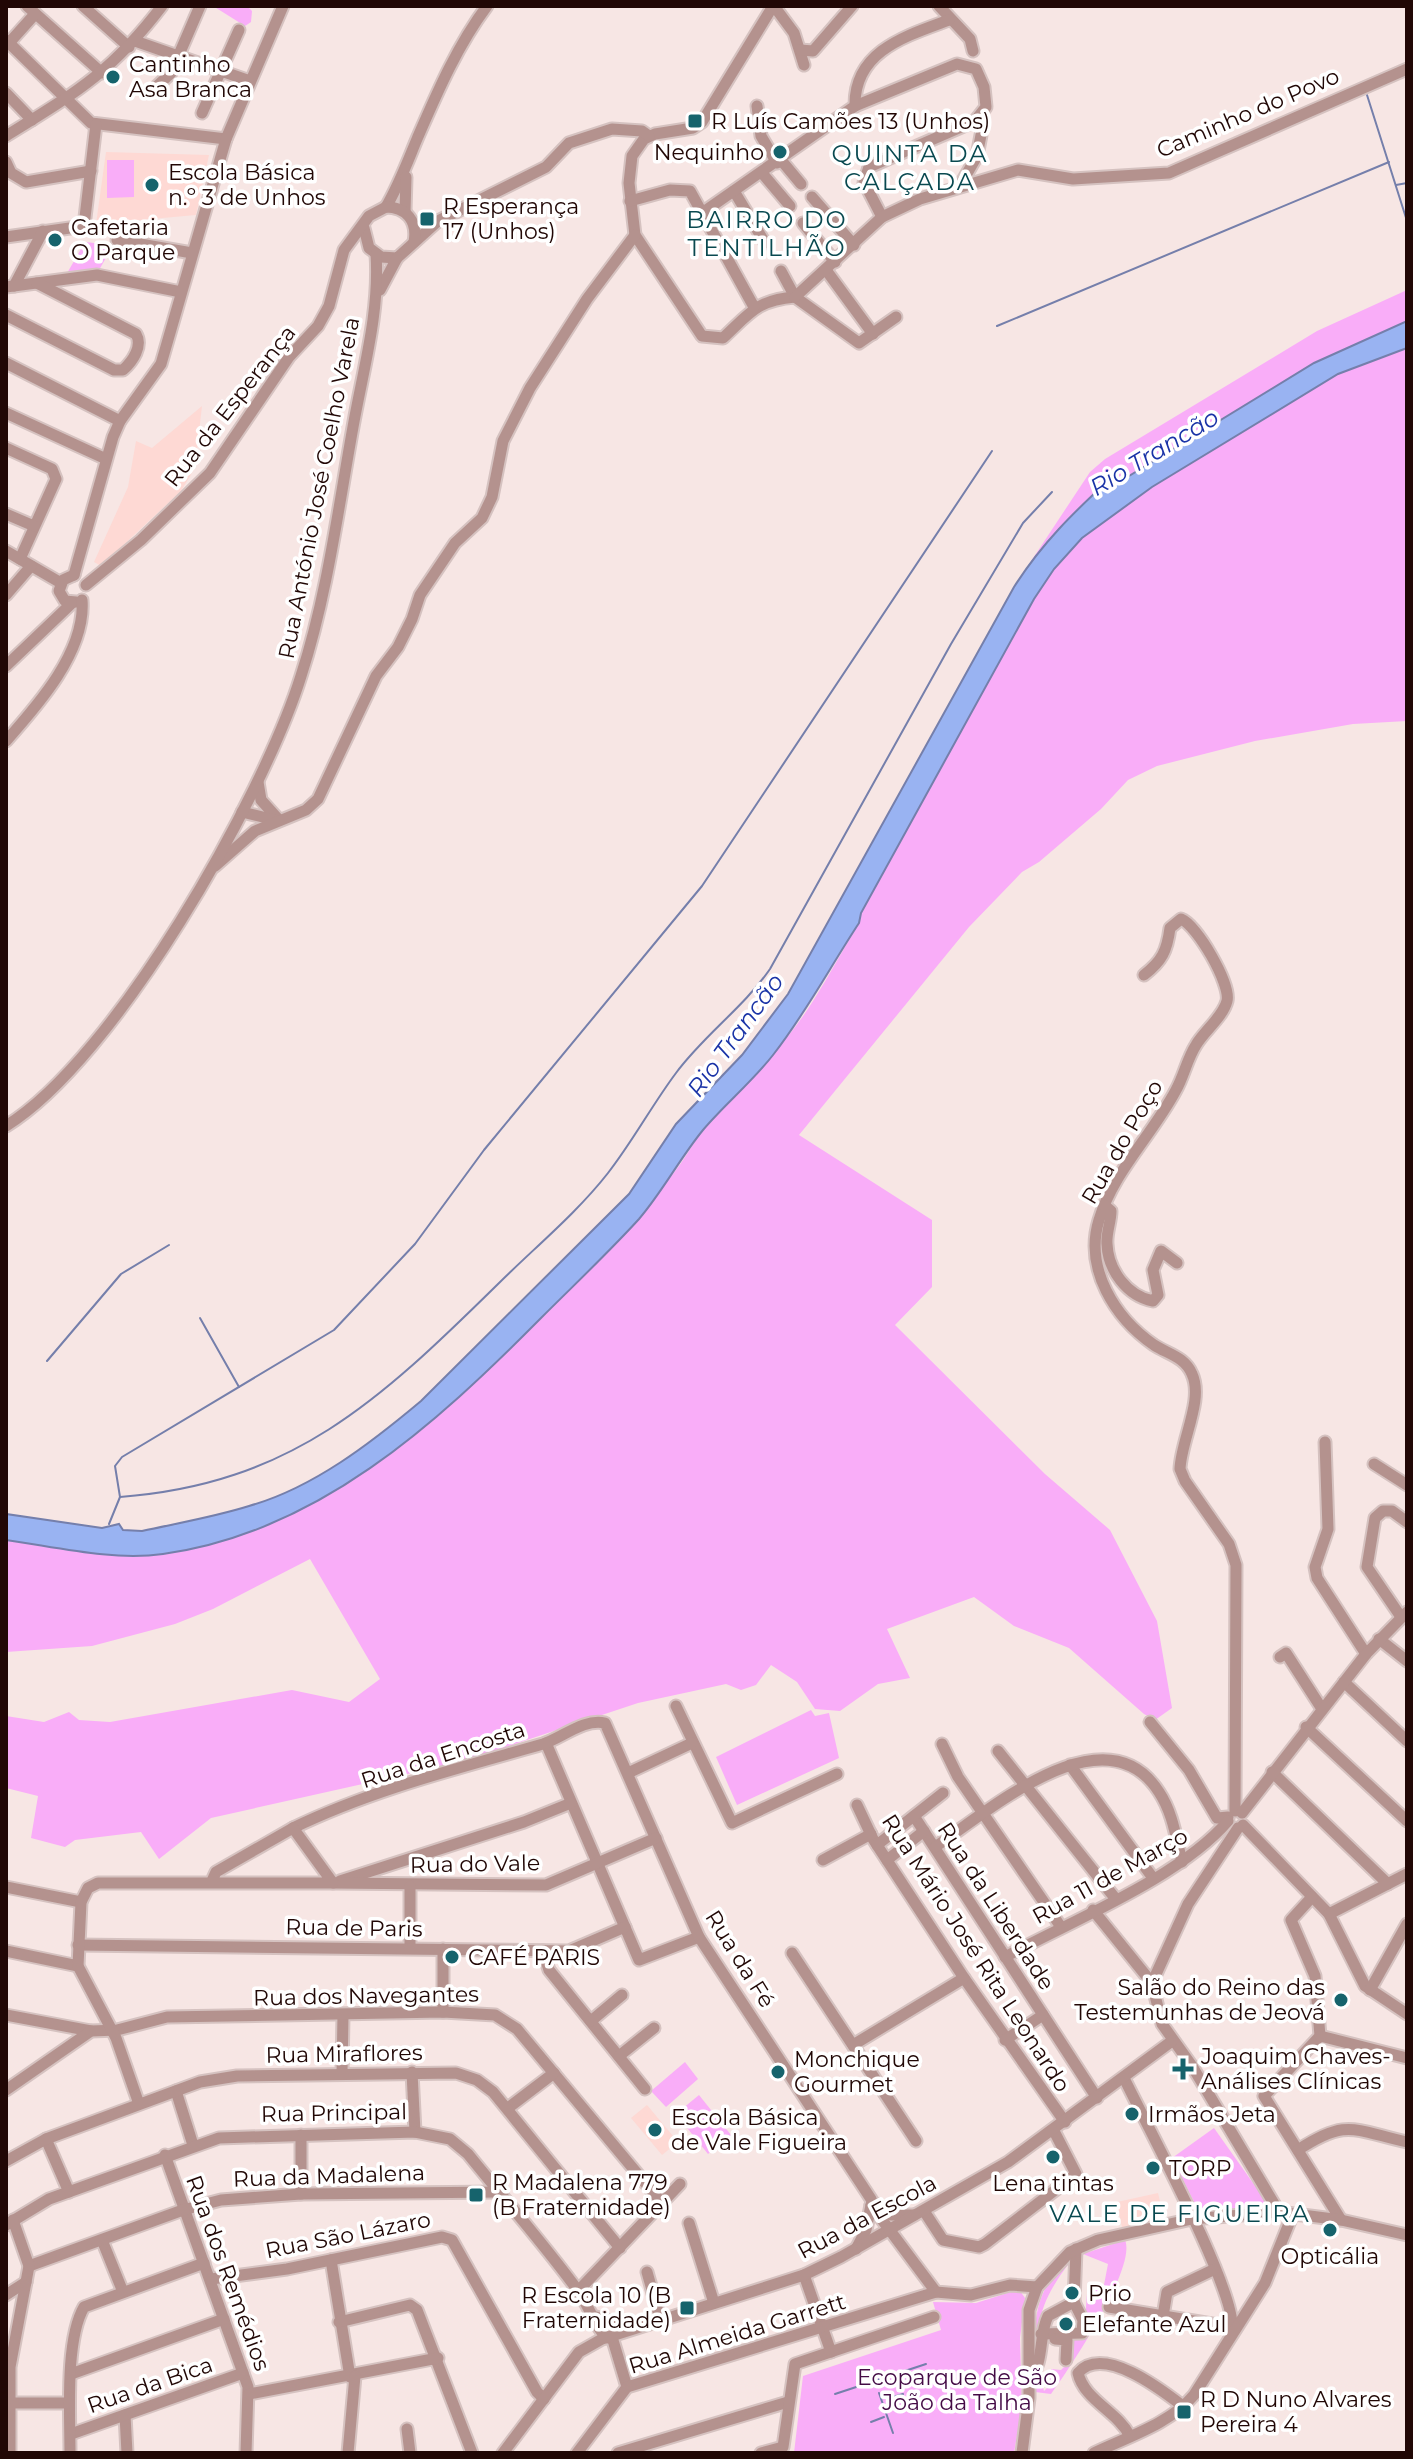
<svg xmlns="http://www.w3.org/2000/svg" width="1413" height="2459" viewBox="0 0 1413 2459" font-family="Montserrat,sans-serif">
  <rect width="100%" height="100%" fill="#f7e6e4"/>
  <g fill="#fed9d4">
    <path d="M106,152l103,3 -13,60 -100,9z"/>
    <path d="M202,406l-7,62 -14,23 -80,75 -7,-4 34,-75 8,-46 16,7z"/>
    <path d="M647,2105l31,37 -16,13 -31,-37z"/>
    <path d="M1158,2193l6,25 -42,10 -5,-26z"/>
  </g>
  <g fill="#f9adf8">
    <path d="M213,6h34l5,5 -1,11 -6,4z"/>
    <path d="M107,160h27v37l-27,1z"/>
    <path d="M125,221l-9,15 -27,-2 7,-10z"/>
    <path d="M85,242l28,3 -15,27 -32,3z"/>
    <path d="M1407,290v431l-54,3 -98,17 -98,25 -29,14 -27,29 -62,53 -17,10 -53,55 -170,208 133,85v67l-37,38 150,149 65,56 47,91 15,87 -17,12 -11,-6 -75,-66 -55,-22 -40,-29 -87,32 23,49 -32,6 -38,27 -25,-2 -18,-27 -26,-17 -15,20 -15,5 -15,-6 -88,19 -177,59 -250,56 -52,41 -18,-27 -66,8 -10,7 -34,-9 7,-42 -32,-8v-72l38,6 25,-10 10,8 31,2 182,-32 57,12 31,-23 -70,-120 -97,50 -38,15 -83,22 -86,6v-112c48,7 109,19 157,14 13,-1 28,-7 41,-10 139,-33 244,-132 342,-230 43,-44 88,-90 126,-139 12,-14 20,-31 31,-45 36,-43 80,-80 110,-129 16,-25 30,-52 46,-78l2,-10 173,-314 -20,-12 76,-115 15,-13 212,-128z"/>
    <path d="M811,1710l4,6 14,-3 10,45 -102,47 -21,-48z"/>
    <path d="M685,2062l13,17 -32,28 -15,-16z"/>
    <path d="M699,2095l32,40 -23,19 -32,-40z"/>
    <path d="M1214,2128l56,79 -71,5 -27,-54z"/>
    <path d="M1125,2240c12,27 -55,128 -74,154l-16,-2 -1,-13 6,-2 4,14 6,-6 1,-16 10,1 7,-7 1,-25 15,-5 3,-39 7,-5 9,1 5,-26 -25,-10z"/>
    <path d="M1071,2261c-31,39 -34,61 -38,109 1,-40 -1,-85 38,-109z"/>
    <path d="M1014,2291h6l5,7 -5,40 2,67 -8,48h-220l9,-77 138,-46 -8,-28 43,1z"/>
  </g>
  <path fill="#99b3f2" stroke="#757fab" stroke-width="2" d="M1407,321v27l-69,26 -186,113 -70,51 -28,31 -20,30 -173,314 -2,10c-29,44 -53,90 -86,132 -21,27 -48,49 -70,75 -23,28 -40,61 -64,89 -31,34 -65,66 -98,99 -105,106 -224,215 -378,236 -51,7 -107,-7 -157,-14v-26l96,14 17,-4 4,6 19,1c36,-8 72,-14 107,-25 64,-18 122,-63 172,-105l208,-207 47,-70 66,-69 46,-61 226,-407c28,-44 60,-75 97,-109l13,1 190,-116z"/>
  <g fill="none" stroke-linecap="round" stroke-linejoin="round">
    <g stroke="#757fab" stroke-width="2">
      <path d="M1367,95l40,126"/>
      <path d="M1396,185l11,-2"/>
      <path d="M997,326l392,-164"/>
      <path d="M200,1318l39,69"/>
      <path d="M47,1361l74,-87 48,-29"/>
      <path d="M120,1497c172,-13 260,-97 377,-212 36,-36 79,-71 111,-112 25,-32 44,-68 68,-100 28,-38 67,-65 94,-104l181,-325 72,-121 29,-31"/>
      <path d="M109,1524l11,-27 -5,-31 7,-9 212,-127 81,-86 69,-94 218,-264 290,-435"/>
      <path d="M879,2393l14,40"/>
      <path d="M835,2394l91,-30"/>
      <path d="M890,2398l13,-4"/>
      <path d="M871,2422l13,-5"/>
    </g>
    <g stroke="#d5c2c0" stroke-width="15">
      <g id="minor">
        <path d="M27,6l75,67"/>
        <path d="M83,6l46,41"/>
        <path d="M773,6l-71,116 -9,6 -38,6 -11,5 -12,17 -3,27 6,52 67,101 21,2c27,-25 34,-38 72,-41"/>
        <path d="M774,6l20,27 10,32"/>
        <path d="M939,6l31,33 3,12"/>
        <path d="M6,40l85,83 135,16"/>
        <path d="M135,41l115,40"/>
        <path d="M9,43l26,-29"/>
        <path d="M800,50l13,1 39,-45"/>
        <path d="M156,87l15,-14 29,-67"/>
        <path d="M6,93l26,27"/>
        <path d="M757,106l4,30 16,27"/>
        <path d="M855,106l102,-42 19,5 8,18 2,20 -11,14 -106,46 -5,15 18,35"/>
        <path d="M202,113l37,-83"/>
        <path d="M6,136c69,-43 105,-63 156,-130"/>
        <path d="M781,160l20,24"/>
        <path d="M6,162l5,11 15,9 65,-11"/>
        <path d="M762,173l28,33"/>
        <path d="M961,184l16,-28 4,-21"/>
        <path d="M734,191l31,52"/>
        <path d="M812,197l42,48"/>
        <path d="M630,201l40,-11 20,1 64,116"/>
        <path d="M386,207c13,-22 21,-44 31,-68 20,-46 40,-93 70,-133"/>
        <path d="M405,212l1,-35"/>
        <path d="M702,213l153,-107c-1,-55 51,-70 94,-86"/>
        <path d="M803,223l32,39"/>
        <path d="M364,228l5,20 12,9 16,1 41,-37 108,-54 23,-24 43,-14 30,2 7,5"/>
        <path d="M6,237l78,-11 12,-102"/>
        <path d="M117,240l75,13"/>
        <path d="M826,270l47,64"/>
        <path d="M781,271l14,26 64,46 37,-26"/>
        <path d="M14,286l29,-55"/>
        <path d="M6,287l91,-12 84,17"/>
        <path d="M380,290l17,-32"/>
        <path d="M795,297l87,-80 38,-18 98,-29 55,9 96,-6 238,-104"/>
        <path d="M6,315l108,55h9c10,-9 20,-24 13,-36l-99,-51"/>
        <path d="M6,363l114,58"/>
        <path d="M6,413l100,46"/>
        <path d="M6,448l46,21 4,10 -36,80"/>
        <path d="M6,514l28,12"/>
        <path d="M6,551l55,32"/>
        <path d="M74,575l39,-138 7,-16 41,-57 65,-225 57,-133"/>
        <path d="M74,575l-11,5 -4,11 6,10 11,1"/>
        <path d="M86,585l55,-45 69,-67 79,-116 29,-31 11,-20 15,-56 25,-34 17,-9c20,0 32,14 28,35"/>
        <path d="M6,595l25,-29"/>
        <path d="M6,666l66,-63"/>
        <path d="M6,741c32,-36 80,-90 76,-141"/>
        <path d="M258,782l3,18 18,20"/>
        <path d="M242,812l33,8"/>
        <path d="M215,866l40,-35 51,-21 12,-11 58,-123 22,-29 14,-28 8,-24 35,-52 27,-25 10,-21 11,-56 27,-53 57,-89 48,-64"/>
        <path d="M1144,975c18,-14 23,-24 26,-47l11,-9c16,6 50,65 46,82 -4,16 -23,30 -31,44 -9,14 -12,31 -20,45 -23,44 -63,82 -77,130 -15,49 16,98 55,125 14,9 31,12 38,29 12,26 -11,66 -12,95l5,12 44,63 7,21 -1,246"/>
        <path d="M6,1126c109,-67 257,-328 295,-450 26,-80 37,-166 52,-249 10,-57 27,-115 23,-173"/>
        <path d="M1104,1205l7,6c0,11 -5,22 -4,33 1,26 20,52 46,57l5,-6 -5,-25 8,-19 16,12"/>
        <path d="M1325,1442l3,87 -13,38 2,11 49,76"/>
        <path d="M1374,1464l33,21"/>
        <path d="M1401,1617l-34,-50 8,-49 8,-7h9l15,11"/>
        <path d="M1379,1639l28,22"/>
        <path d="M1280,1657l6,-4 36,56"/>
        <path d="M1344,1682l63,59"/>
        <path d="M676,1706l56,117 105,-49"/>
        <path d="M1150,1722l39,48 28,48 11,-1"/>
        <path d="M1306,1727l101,94"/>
        <path d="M546,1743l93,217 60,-23"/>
        <path d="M942,1744l16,33 103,150"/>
        <path d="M998,1751l117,147"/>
        <path d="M1070,1765l83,113"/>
        <path d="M1272,1772l116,112"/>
        <path d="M628,1773l64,-30"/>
        <path d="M857,1805l16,34 91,139 101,144"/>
        <path d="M1242,1813l124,-159 41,-42"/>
        <path d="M914,1816l183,282"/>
        <path d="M1243,1825l86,89 36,72 42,28"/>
        <path d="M293,1828c78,-38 166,-60 250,-84 19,-6 41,-26 62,-21l94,214 172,262"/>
        <path d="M877,1845l66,-52"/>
        <path d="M935,1847c54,-36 170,-139 224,-55 14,21 17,46 23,70"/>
        <path d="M823,1860l48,-26"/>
        <path d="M887,1860l37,-29"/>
        <path d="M340,1881l184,-59 47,-19"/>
        <path d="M333,1883l213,2 110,-47"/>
        <path d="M410,1886v62"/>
        <path d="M6,1887l75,15"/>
        <path d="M1312,1897l-21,23 24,56 5,60 -56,60 77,124"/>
        <path d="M1093,1910l59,73 10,41 30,42 87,146"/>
        <path d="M1329,1914l78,-40"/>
        <path d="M78,1945l491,6 56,-24"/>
        <path d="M443,1949v63"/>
        <path d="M6,1951l72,15"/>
        <path d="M543,1951l6,19 96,119"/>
        <path d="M792,1953l124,188"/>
        <path d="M1005,1957c68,-37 174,-79 223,-136"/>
        <path d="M1152,1983l36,-79 50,-76"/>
        <path d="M1370,1990l37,-66"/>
        <path d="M6,2015l85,16"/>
        <path d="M591,2021l31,-26"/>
        <path d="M1320,2036l87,22"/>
        <path d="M1005,2040l38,-25"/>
        <path d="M853,2045l111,-67"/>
        <path d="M619,2056l35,-28"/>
        <path d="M412,2072l3,60"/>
        <path d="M342,2073l1,-58"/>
        <path d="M1124,2078c21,44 114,216 108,252"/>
        <path d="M6,2090l85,-59 26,-1 50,-13 276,-5 52,3 22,14 144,173"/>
        <path d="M176,2091l17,54"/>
        <path d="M139,2104l-23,-66 -38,-72 3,-64 7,-14 10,-5h235l-40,-55 -77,44 -5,11"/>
        <path d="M508,2108l46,-35"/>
        <path d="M301,2135v59"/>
        <path d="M46,2139l23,53"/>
        <path d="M1298,2150c49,-32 55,-20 109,-8"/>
        <path d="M165,2155l83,232 -2,66"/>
        <path d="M6,2161l40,-22 154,-57 37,-6 219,-3 21,7 16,12 127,156"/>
        <path d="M876,2204l15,11h23"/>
        <path d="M871,2205l65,87 35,3 39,-10 27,2"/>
        <path d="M924,2211l19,29 36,7 6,-3 91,-70 -22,-43"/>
        <path d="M689,2223l25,80"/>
        <path d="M6,2225l43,-26 170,-61 196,-6 35,7 18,15c37,46 76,90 111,138 8,11 20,42 29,46"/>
        <path d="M102,2240l21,52"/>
        <path d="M856,2249l10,-19 5,-25"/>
        <path d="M331,2260l19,117"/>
        <path d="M29,2266l154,-56 38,-10 80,-6 198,-2"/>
        <path d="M647,2272l14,50"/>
        <path d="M804,2275l27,77"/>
        <path d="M211,2279l76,-10 155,-32 10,3 85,152 7,7"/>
        <path d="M578,2291l102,-107"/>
        <path d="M6,2295l20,-13"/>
        <path d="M1109,2307l109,18"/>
        <path d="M1163,2316l4,-24 48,-23"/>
        <path d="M596,2317l38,10"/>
        <path d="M339,2322l71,-17 7,5 55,143"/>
        <path d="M1041,2334l41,-1 1,-13 -9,-18"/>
        <path d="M612,2337l15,50"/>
        <path d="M1055,2339l12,1 -1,20"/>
        <path d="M71,2374l153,-55"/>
        <path d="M1029,2379c16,-16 9,-43 19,-63l26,-14 2,-53"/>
        <path d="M249,2394l189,-36"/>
        <path d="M10,2403h59"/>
        <path d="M125,2415l2,38"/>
        <path d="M407,2429l3,24"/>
        <path d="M71,2434l172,-61"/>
        <path d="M1130,2436c-13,-25 -46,-36 -52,-63 25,-29 84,17 106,34"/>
        <path d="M10,2453v-86l19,-101 -16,-46"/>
        <path d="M70,2453c0,-39 -5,-113 14,-146l120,-44"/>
        <path d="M348,2453l7,-77"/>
        <path d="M503,2453l76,-101 23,-13 202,-64 37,-18 167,-95 164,-121"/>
        <path d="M577,2453l50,-66 309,-95"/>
        <path d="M618,2453l170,-51"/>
        <path d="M761,2453l22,-6 12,-83 139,-47"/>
        <path d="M1022,2453l7,-55v-88l8,-23 33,-35 28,-12 94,-21 87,-7 62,8 66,15"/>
        <path d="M1094,2453c33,-16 76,-29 100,-58l71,-112 27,-67"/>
      </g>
    </g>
    <use href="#minor" stroke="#b4928e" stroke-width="11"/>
  </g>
  <g fill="#16636c" stroke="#fff" stroke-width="3">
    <circle cx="113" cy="77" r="8"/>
    <rect x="687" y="113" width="16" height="16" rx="4"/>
    <circle cx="780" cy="152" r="8"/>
    <circle cx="152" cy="185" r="8"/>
    <rect x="419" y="211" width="16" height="16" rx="4"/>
    <circle cx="55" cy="240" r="8"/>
    <circle cx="452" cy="1957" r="8"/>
    <circle cx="1341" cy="2000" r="8"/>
    <path d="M1179 2057h8v8h8v8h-8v8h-8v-8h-8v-8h8z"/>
    <circle cx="778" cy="2072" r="8"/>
    <circle cx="1132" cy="2114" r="8"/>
    <circle cx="655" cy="2130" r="8"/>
    <circle cx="1053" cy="2157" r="8"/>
    <circle cx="1153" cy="2168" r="8"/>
    <rect x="468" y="2187" width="16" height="16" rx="4"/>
    <circle cx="1330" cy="2230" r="8"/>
    <circle cx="1072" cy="2293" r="8"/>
    <rect x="679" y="2300" width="16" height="16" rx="4"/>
    <circle cx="1066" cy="2324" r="8"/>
    <rect x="1176" y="2404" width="16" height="16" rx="4"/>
  </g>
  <g text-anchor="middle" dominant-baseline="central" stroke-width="7" stroke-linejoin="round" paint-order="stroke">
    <g font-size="22" fill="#210705" stroke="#fff" text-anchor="start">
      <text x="129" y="64">Cantinho<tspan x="129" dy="25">Asa Branca</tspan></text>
      <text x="711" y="121">R Luís Camões 13 (Unhos)</text>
      <text x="764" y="152" text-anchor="end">Nequinho</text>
      <text x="168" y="172">Escola Básica<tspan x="168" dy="25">n.º 3 de Unhos</tspan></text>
      <text x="443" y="206">R Esperança<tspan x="443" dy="25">17 (Unhos)</tspan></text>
      <text x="71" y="227">Cafetaria<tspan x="71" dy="25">O Parque</tspan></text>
      <text x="468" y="1957">CAFÉ PARIS</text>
      <text x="1325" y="1987" text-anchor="end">Salão do Reino das<tspan x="1325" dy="25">Testemunhas de Jeová</tspan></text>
      <text x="1201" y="2056">Joaquim Chaves-<tspan x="1201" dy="25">Análises Clínicas</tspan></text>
      <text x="794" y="2059">Monchique<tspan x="794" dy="25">Gourmet</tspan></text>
      <text x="1148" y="2114">Irmãos Jeta</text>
      <text x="671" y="2117">Escola Básica<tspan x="671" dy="25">de Vale Figueira</tspan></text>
      <text x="1169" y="2168">TORP</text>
      <text x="492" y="2182">R Madalena 779<tspan x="492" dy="25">(B Fraternidade)</tspan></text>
      <text x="1053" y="2183" text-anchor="middle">Lena tintas</text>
      <text x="1330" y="2256" text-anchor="middle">Opticália</text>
      <text x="1088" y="2293">Prio</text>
      <text x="671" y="2295" text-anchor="end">R Escola 10 (B<tspan x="671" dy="25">Fraternidade)</tspan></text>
      <text x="1082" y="2324">Elefante Azul</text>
      <text x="1200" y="2399">R D Nuno Alvares<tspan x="1200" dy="25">Pereira 4</tspan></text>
    </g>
    <g font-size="22" fill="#210705" stroke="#fff">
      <text transform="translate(1248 113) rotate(-23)">Caminho do Povo</text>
      <text transform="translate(230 406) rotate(-52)">Rua da Esperança</text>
      <text transform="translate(319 488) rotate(-79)">Rua António José Coelho Varela</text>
      <text transform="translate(1122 1142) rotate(-60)">Rua do Poço</text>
      <text transform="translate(443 1755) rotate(-18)">Rua da Encosta</text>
      <text transform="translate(475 1864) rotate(-1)">Rua do Vale</text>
      <text transform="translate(1110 1876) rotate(-29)">Rua 11 de Março</text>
      <text transform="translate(996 1906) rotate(57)">Rua da Liberdade</text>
      <text transform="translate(354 1928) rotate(1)">Rua de Paris</text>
      <text transform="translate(976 1953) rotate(57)">Rua Mário José Rita Leonardo</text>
      <text transform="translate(740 1959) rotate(58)">Rua da Fé</text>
      <text transform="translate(366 1996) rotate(-1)">Rua dos Navegantes</text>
      <text transform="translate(344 2054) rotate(-1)">Rua Miraflores</text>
      <text transform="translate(334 2113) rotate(-1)">Rua Principal</text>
      <text transform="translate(329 2176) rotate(-2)">Rua da Madalena</text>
      <text transform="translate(867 2217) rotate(-28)">Rua da Escola</text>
      <text transform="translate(348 2235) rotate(-11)">Rua São Lázaro</text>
      <text transform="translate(228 2273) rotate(70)">Rua dos Remédios</text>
      <text transform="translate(737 2334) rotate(-17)">Rua Almeida Garrett</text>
      <text transform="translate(150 2385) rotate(-19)">Rua da Bica</text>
    </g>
    <g font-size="22" fill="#440b45" stroke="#fff">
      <text x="957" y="2377">Ecoparque de São<tspan x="957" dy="25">João da Talha</tspan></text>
    </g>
    <g font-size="24" letter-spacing="2" fill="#094950" stroke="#fff">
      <text x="910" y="153">QUINTA DA<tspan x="910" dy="28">CALÇADA</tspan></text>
      <text x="767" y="219">BAIRRO DO<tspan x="767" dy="28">TENTILHÃO</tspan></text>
      <text x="1180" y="2213">VALE DE FIGUEIRA</text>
    </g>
    <g font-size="24" font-style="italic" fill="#1a33a7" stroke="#fff">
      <text transform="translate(1154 452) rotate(-31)">Rio Trancão</text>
      <text transform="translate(735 1035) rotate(-54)">Rio Trancão</text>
    </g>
  </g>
  <rect width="1413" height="2459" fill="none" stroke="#210705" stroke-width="16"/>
</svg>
